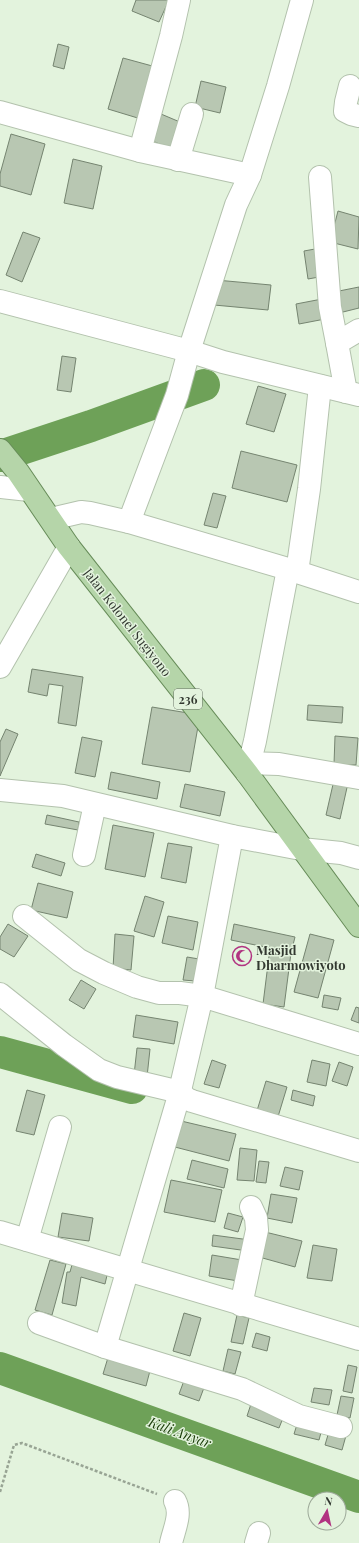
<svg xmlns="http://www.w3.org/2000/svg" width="359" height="1543" viewBox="0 0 359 1543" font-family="'Playfair Display',serif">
  <rect width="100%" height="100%" fill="#e3f3dd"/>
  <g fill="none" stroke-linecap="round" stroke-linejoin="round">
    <g stroke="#6ea158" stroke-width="32">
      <path d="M0,456l91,-30 113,-41"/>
      <path d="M0,1052l132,36"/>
      <path d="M0,1368l359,129"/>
    </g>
  </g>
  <g fill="#b8c7b2" stroke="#758470">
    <path d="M136,0h33l-10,22 -27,-11z"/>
    <path d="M58,44l11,3 -5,22 -11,-3z"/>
    <path d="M123,58l33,9 -15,52 -33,-10z"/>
    <path d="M201,81l25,6 -6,26 -25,-6z"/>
    <path d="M161,114l26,11 -11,26 -26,-11z"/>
    <path d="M11,134l34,10 -14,51 -31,-9v-12z"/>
    <path d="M73,159l29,7 -9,43 -29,-6z"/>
    <path d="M338,211l21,6 -1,32 -28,-7z"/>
    <path d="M23,232l17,6 -18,44 -16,-7z"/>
    <path d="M315,249l4,28 -11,2 -4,-28z"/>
    <path d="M216,280l55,5 -3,25 -54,-5z"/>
    <path d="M359,287v21l-20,5 -5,-21z"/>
    <path d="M322,299l3,20 -26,5 -3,-20z"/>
    <path d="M62,356l14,2 -5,34 -14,-2z"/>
    <path d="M258,386l28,8 -12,38 -28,-8z"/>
    <path d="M241,451l56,14 -10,37 -55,-14z"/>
    <path d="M213,493l13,3 -9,32 -13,-3z"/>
    <path d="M32,669l51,8 -7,49 -18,-3 5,-37 -14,-2 -2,12 -19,-4z"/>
    <path d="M308,705l35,2 -1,16 -35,-3z"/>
    <path d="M152,707l48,8 -10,57 -48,-8z"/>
    <path d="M6,729l12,5 -18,42v-34z"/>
    <path d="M335,736l23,2 -2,27 -22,-1z"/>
    <path d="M82,737l20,4 -7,36 -20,-4z"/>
    <path d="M111,772l49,10 -3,17 -49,-10z"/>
    <path d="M334,780l14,3 -8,36 -14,-4z"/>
    <path d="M185,784l40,8 -5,24 -40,-9z"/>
    <path d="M47,815l32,7 -1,8 -33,-6z"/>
    <path d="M113,825l41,8 -9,44 -40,-8z"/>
    <path d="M168,843l24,4 -6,36 -25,-5z"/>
    <path d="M36,854l29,9 -4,13 -29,-9z"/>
    <path d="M38,883l35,9 -6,26 -36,-8z"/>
    <path d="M145,896l19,6 -10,35 -20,-6z"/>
    <path d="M168,916l30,6 -5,28 -31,-7z"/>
    <path d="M8,924l20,12 -14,21 -14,-8v-12z"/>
    <path d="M234,924l61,13 -4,16 -7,54 -21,-3 7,-56 -39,-8z"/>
    <path d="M115,934l19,2 -3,34 -18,-2z"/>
    <path d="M310,934l24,6 -16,58 -24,-6z"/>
    <path d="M187,957l12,2 -4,22 -12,-1z"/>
    <path d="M81,980l15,9 -12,20 -15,-9z"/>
    <path d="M324,995l17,3 -3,12 -16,-3z"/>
    <path d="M356,1007l3,1v15l-8,-3z"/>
    <path d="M136,1015l42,7 -4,22 -41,-7z"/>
    <path d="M137,1048l13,1 -3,28 -13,-2z"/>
    <path d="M212,1060l14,5 -7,23 -15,-4z"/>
    <path d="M312,1060l18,4 -4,22 -19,-4z"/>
    <path d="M339,1062l14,5 -6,19 -15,-5z"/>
    <path d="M266,1081l21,6 -10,33 -21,-6z"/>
    <path d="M27,1090l18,5 -11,40 -18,-4z"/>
    <path d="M293,1090l22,6 -2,10 -22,-6z"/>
    <path d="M177,1120l59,14 -7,27 -58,-15z"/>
    <path d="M240,1148l17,2 -3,31 -17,-1z"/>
    <path d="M192,1160l36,9 -4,19 -37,-9z"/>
    <path d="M259,1161l10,1 -3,21 -10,-1z"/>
    <path d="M285,1167l18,4 -4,19 -19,-4z"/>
    <path d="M171,1180l51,10 -7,32 -51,-10z"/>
    <path d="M271,1194l26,4 -5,25 -25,-5z"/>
    <path d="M62,1213l31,5 -4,23 -31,-4z"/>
    <path d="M228,1213l15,4 -5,15 -14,-4z"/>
    <path d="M265,1232l37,9 -7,26 -36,-10z"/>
    <path d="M213,1235l37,5 -2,11 -36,-5z"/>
    <path d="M313,1245l24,4 -5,32 -25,-3z"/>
    <path d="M212,1255l30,5 -4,21 -29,-5z"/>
    <path d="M50,1260l16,4 -14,51 -17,-5z"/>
    <path d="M73,1261l35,10 -3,13 -24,-7 -5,29 -14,-3 5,-31h3z"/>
    <path d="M184,1313l17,5 -11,38 -17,-5z"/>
    <path d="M237,1315l12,3 -6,26 -12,-2z"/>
    <path d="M256,1333l14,4 -3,14 -15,-4z"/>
    <path d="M228,1349l13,3 -6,22 -12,-3z"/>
    <path d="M110,1351l42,12 -6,23 -43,-12z"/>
    <path d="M348,1365l9,2 -5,26 -9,-2z"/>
    <path d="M185,1378l20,7 -6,16 -20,-7z"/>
    <path d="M314,1388l18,2 -3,15 -18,-3z"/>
    <path d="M341,1396l13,2 -4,20 -13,-3z"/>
    <path d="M252,1401l33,12 -6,15 -32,-12z"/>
    <path d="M299,1418l24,7 -4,15 -25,-6z"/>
    <path d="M330,1428l17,4 -5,18 -17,-5z"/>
  </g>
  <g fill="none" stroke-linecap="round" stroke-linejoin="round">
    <g stroke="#b3c2ad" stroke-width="24">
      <g id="minor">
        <path d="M350,86l-4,16 -1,9 6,3 8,2"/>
        <path d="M0,112l140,39 110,24"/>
        <path d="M140,151l31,-115 8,-36"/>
        <path d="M178,160l14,-46"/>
        <path d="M320,177l10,130 7,36"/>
        <path d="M0,301l189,50 34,11 136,33"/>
        <path d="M346,392l-9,-49 22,-13"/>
        <path d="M0,487l29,3"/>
        <path d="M51,519l30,-7 9,1 39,9 159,47 71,23"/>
        <path d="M129,522l48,-127 12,-44 47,-146 14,-30 28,-89 24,-86"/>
        <path d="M297,572l12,-83 11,-103"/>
        <path d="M0,667l69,-120"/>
        <path d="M249,763l30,1 80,14"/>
        <path d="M247,773l8,-32 33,-172"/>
        <path d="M0,790l63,6 169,40 69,13 40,4 18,5"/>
        <path d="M84,855l11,-51"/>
        <path d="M24,916l55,44 25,13 33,14 22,6h21l22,3 157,48"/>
        <path d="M0,994l64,51 35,25 18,7 63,15 7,7 5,2 167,50"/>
        <path d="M0,1232l359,107"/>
        <path d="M27,1240l33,-113"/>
        <path d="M241,1305l16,-75 -1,-12 -5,-11"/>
        <path d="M39,1323l66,24 73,-248 24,-103 30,-160"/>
        <path d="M105,1347l137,42 57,27 42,11"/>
        <path d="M171,1543c3,-14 11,-29 4,-42"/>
        <path d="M256,1543l3,-10"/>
      </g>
    </g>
    <g stroke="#678c59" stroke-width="24">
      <path id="major" d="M0,450l18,22 51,75 178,226 112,153"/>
    </g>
    <path stroke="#98a494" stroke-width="2.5" stroke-dasharray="3 2" stroke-linecap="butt" d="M0,1492l14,-47 8,-2 135,51"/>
    <use href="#minor" stroke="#fff" stroke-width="22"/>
    <use href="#major" stroke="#b5d5a9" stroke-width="22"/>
  </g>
  <defs>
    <g id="mosque-ring" transform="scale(1)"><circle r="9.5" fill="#e3f3dd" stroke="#b13381" stroke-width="1.5"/><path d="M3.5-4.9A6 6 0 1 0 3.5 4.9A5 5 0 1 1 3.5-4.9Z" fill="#b13381"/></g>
  </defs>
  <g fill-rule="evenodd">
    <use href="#mosque-ring" x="242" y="956"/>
  </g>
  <g text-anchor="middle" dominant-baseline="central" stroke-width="3" stroke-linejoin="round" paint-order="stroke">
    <rect fill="#e3f3dd" stroke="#677064" stroke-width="1" x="174" y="689" width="28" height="20" rx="3"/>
    <g font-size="12" font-weight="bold" fill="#323830">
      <text x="188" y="699">236</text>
    </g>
    <g font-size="13" fill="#323830" stroke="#e3f3dd">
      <text transform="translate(128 622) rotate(52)">Jalan Kolonel Sugiyono</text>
    </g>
    <g font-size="13" font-weight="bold" fill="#323830" stroke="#e3f3dd" text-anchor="start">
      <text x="256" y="949">Masjid<tspan x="256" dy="15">Dharmowiyoto</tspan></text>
    </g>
    <g font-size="14" font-style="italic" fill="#1d3f0b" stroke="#e3f3dd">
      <text transform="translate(180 1432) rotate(20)">Kali Anyar</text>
    </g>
  </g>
  <g transform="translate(327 1511) rotate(9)"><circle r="19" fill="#e3f3dd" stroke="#9ca898"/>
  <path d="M0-3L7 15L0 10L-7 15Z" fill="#b13381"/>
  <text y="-6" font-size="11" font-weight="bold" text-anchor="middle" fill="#323830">N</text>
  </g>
</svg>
